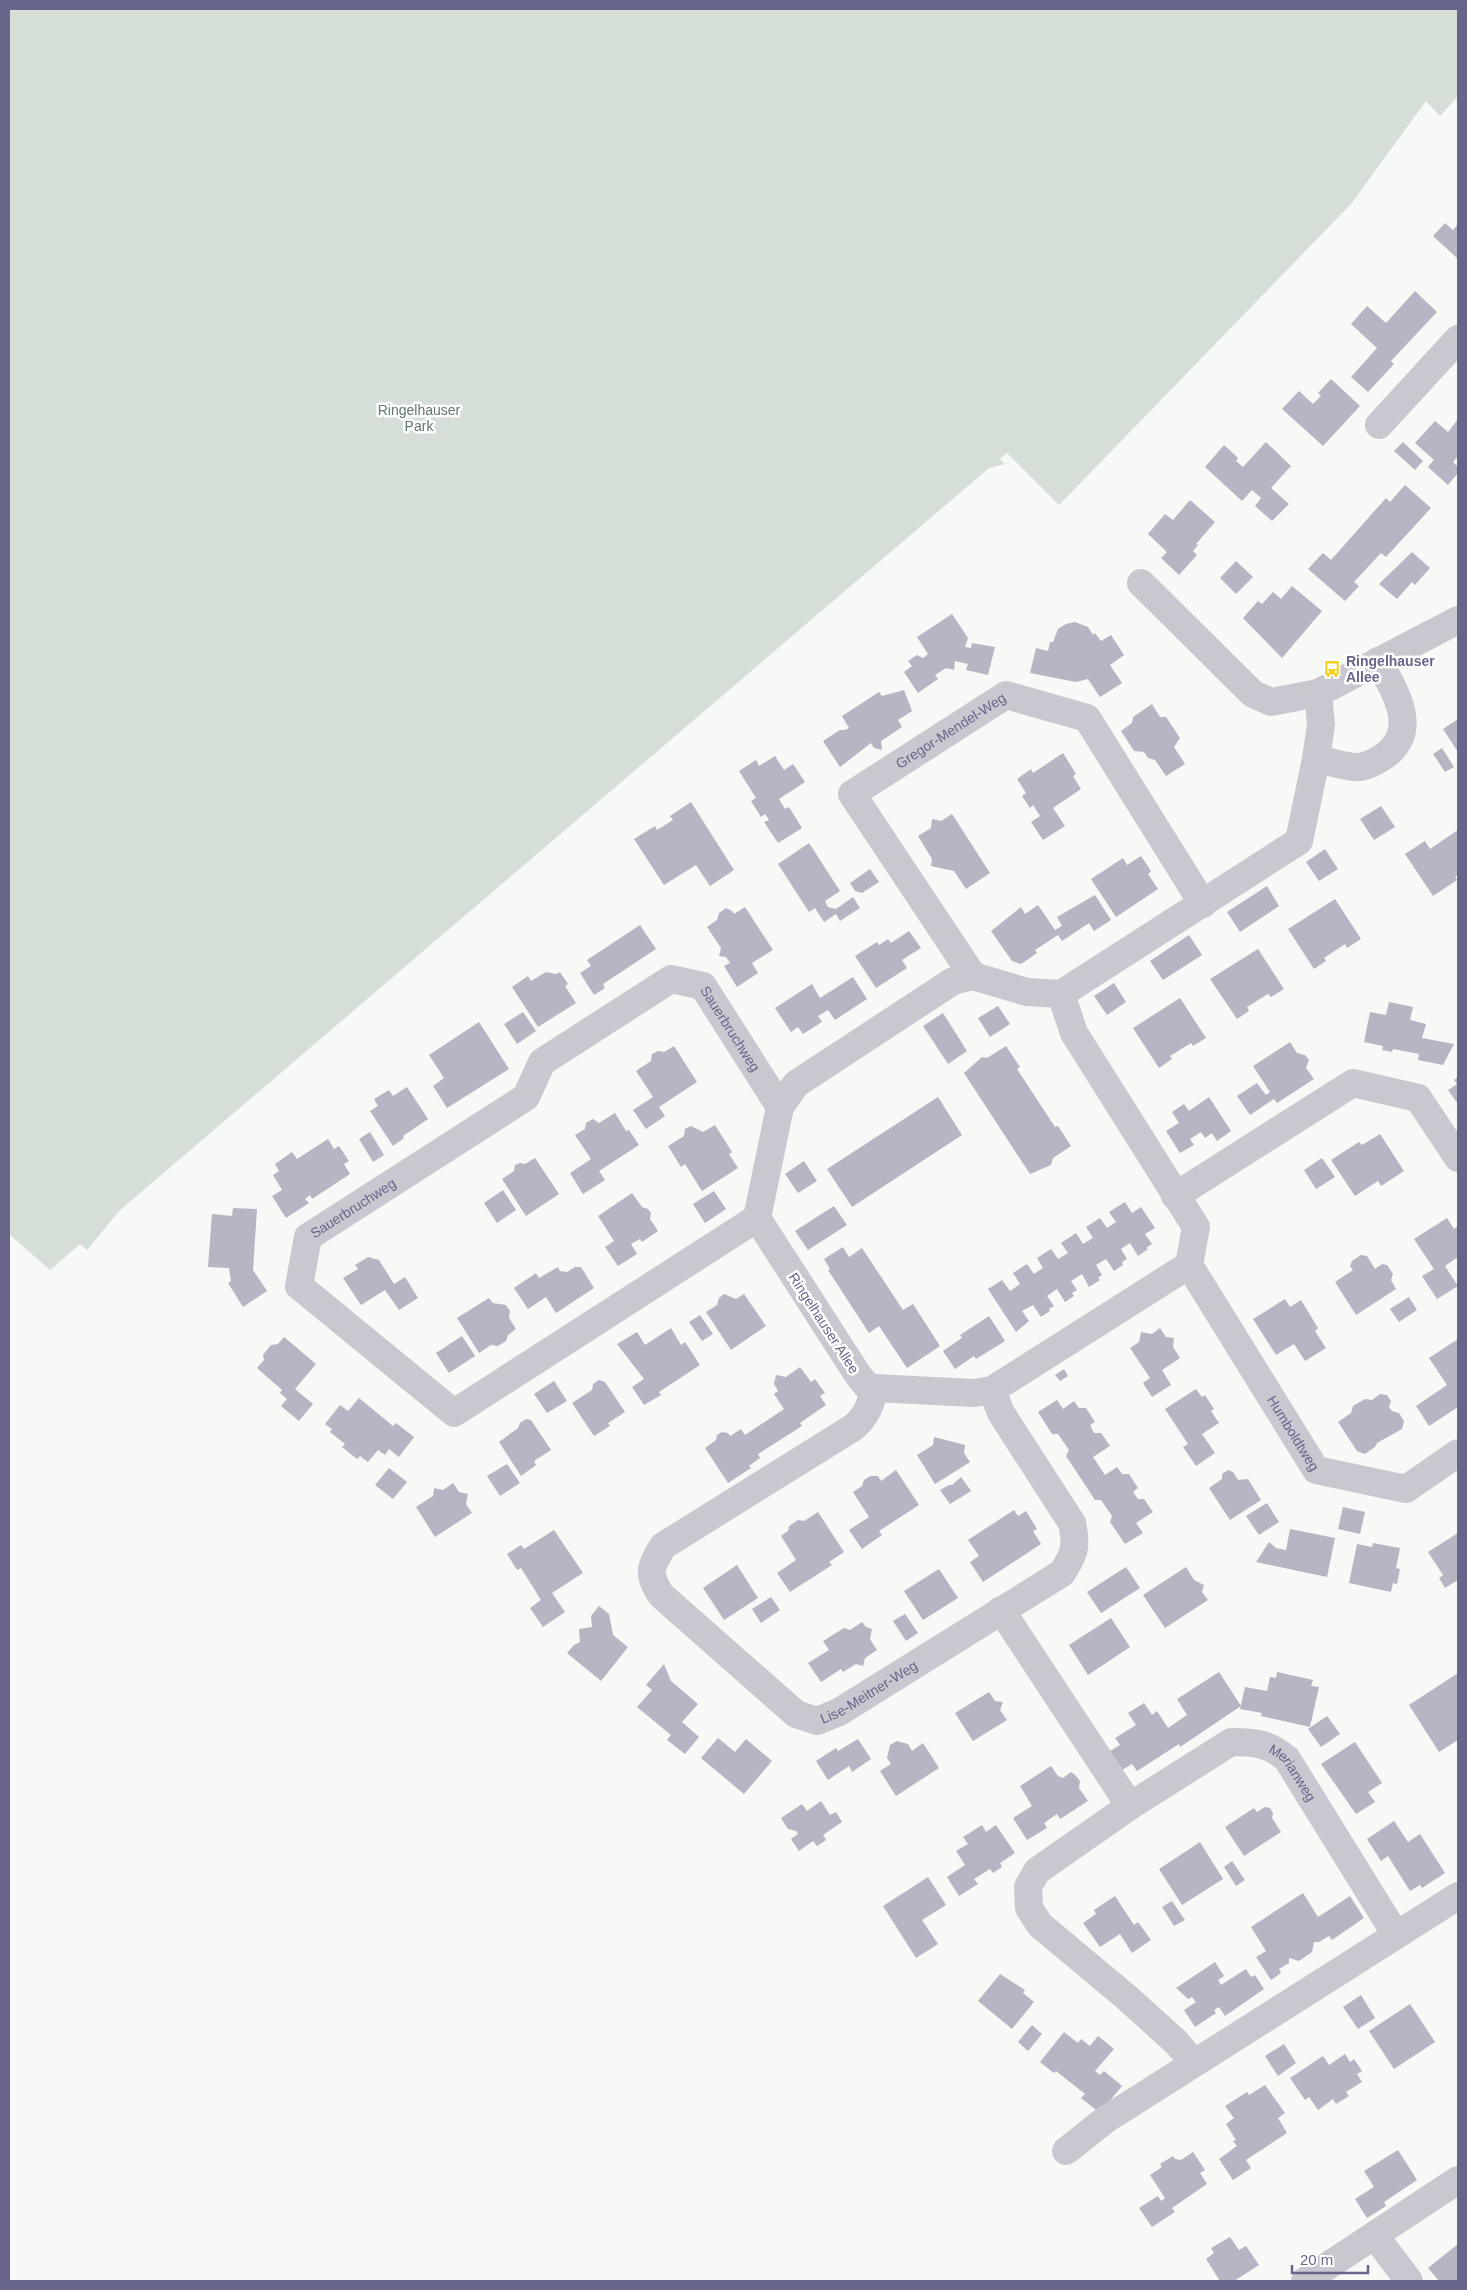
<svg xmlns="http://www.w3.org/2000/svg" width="1467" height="2290" viewBox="0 0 1467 2290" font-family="Helvetica,sans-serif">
  <rect width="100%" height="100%" fill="#f7f9f6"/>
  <path fill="#d5ded7" d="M9,9h1449v87l-18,20 -14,-15 -75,103 -292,301 -52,-52 -7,6 5,5 -16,4 -870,743 -32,39 -7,-6 -30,26 -41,-36z"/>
  <g fill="#b5b5c3">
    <path d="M1445,223l8,7 5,-6v35l-25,-23z"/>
    <path d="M1415,291l22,21 -46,49 3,3 -26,28 -17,-15 26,-29 -26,-24 16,-18 19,17z"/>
    <path d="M1331,379l29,27 -37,40 -41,-37 17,-18 14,13 8,-8 -3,-3z"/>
    <path d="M1458,419v37l-5,6 5,5v6l-10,12 -20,-18 6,-7 -19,-17 20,-22 13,11z"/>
    <path d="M1266,442l25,24 -20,22 18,16 -17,17 -17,-15 6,-8 -9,-8 -10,11 -37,-34 19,-22 14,13 -2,3 7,6z"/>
    <path d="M1403,442l20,19 -8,9 -21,-19z"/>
    <path d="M1405,485l26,23 -45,49 -5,-4 -27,29 5,4 -14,15 -37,-32 15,-16 8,7 55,-62 4,4z"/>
    <path d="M1190,500l25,22 -19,22 2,1 -5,6 4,4 -18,20 -18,-17 6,-6 -19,-18 17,-20 8,6z"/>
    <path d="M1412,552l18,16 -15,17 -3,-3 -15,17 -18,-15z"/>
    <path d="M1236,561l17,16 -17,17 -16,-16z"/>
    <path d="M1292,586l30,25 -40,47 -39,-40 15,-17 4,3 11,-12 8,7z"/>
    <path d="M952,614l16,24 -3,9 6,1 1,-5 23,4 -7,28 -22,-5 2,-6 -13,-3 -1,9 -8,-2 -11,7 3,4 -20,14 -14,-21 8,-6 -4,-5 9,-6 6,3 5,-4 -11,-17z"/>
    <path d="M1075,622l13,5 5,8 2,-2 6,8 10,-6 13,20 -14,10 12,18 -22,14 -12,-18 -12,3 -46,-9 6,-25 12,3 2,-9h3l5,-13 8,-5z"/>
    <path d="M904,690l8,21 -14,9 4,7 -21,14 1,9 -8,-2 -3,-5 -31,24 -17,-26 17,-11h5l4,-2 -7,-12 37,-24 3,4z"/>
    <path d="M1152,704l8,13h6l14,21 -6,9 11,17 -19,12 -11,-16 -7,-2 -4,-6 -10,-1 -13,-20 11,-8 1,-6z"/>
    <path d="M1458,719v33l-15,-23z"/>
    <path d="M1442,748l12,19 -9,5 -12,-18z"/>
    <path d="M1063,753l13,21 -3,2 8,13 -28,19 12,18 -22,14 -12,-18 9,-6 -7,-11 -3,3 -8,-12 4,-3 -9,-14 14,-10 2,4z"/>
    <path d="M775,756l9,14 9,-6 12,18 -26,17 6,10 4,-2 13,21 -24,15 -14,-21 5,-2 -4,-6 -4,3 -10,-16 5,-3 -17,-27 17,-11 3,6z"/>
    <path d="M691,802l43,68 -24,16 -14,-21 -32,20 -30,-46 21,-13 2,4 16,-10 -3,-4z"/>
    <path d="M1381,806l14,21 -21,13 -14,-21z"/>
    <path d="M952,814l38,59 -24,16 -12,-18 -23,-5 1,-7 -14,-23 13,-8 1,-9 9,2z"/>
    <path d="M1458,830v44l-3,3 2,3 -24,16 -28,-42 20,-13 5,8z"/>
    <path d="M809,843l31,48 -15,10 3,6 8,2 17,-12 7,11 -20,13 -4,-7 -12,8 -9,-14 -6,4 -31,-48z"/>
    <path d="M1325,849l13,20 -19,12 -13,-19z"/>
    <path d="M1141,856l10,15 -3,3 10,15 -42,28 -25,-38 32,-21 4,7z"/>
    <path d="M870,869l9,13 -17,11 -7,-2 -5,-8z"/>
    <path d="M1267,886l12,20 -39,26 -13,-20z"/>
    <path d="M1095,895l16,25 -17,11 -5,-8 -27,18 -4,-6 -23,15 2,3 -16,11 -9,-3 -21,-30 30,-24 4,7 13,-9 17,25 7,-4 -5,-9z"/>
    <path d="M1335,899l26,40 -14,9 -2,-4 -21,14 2,3 -12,8 -26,-40z"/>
    <path d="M745,907l28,43 -21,13 6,10 -21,14 -13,-21 6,-3 -4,-6 -7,-1 2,-8 -14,-21 10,-7 2,-7 7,-5 6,3 2,3z"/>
    <path d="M640,925l16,24 -53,35 2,4 -11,7 -14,-22 11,-7 -4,-6z"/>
    <path d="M909,931l12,17 -19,12 5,8 -31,20 -21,-32 22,-14 2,3 9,-6 3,4z"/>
    <path d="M1189,935l13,20 -39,25 -13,-19z"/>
    <path d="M1258,949l26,40 -13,8 -3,-3 -21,13 2,4 -12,8 -27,-40z"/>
    <path d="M546,972l10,2 4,-2 8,12 -3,2 11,17 -38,24 -26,-40 16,-11 3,5z"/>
    <path d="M853,977l14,22 -32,21 -7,-10 -10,6 4,6 -19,12 -5,-7 -7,5 -16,-24 37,-24 8,14z"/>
    <path d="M1114,983l12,19 -19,13 -13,-19z"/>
    <path d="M1180,998l26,40 -13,8 -2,-3 -21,13 2,3 -13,9 -26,-40z"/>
    <path d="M1389,1002l24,5 -3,13 16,4 -4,14 32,6 -11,21 -25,-5 1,-6 -26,-5 -1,3 -10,-2 1,-4 -19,-4 6,-30 16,3z"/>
    <path d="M998,1006l12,18 -20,13 -12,-19z"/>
    <path d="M523,1012l13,19 -19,13 -13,-20z"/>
    <path d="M943,1013l24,38 -19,13 -25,-38z"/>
    <path d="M479,1022l30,47 -62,39 -14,-22 11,-8 -15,-23z"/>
    <path d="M1290,1042l7,11 8,2 4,5 -3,8 8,11 -37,24 -3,-4 -24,16 -13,-19 20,-13 9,12 4,-3 -17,-26z"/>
    <path d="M674,1046l23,36 -38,25 6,9 -19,13 -13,-19 20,-13 -17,-26 15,-10 1,-7 6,-3 6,1z"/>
    <path d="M1006,1046l14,21 -3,2 38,58 3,-1 13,20 -18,12 -2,7 -21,9 -66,-101 18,-16 5,1z"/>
    <path d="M1458,1077v27l-10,-14 9,-6 -3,-4z"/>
    <path d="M407,1087l21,32 -25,17 1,2 -11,8 -23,-35 8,-5 -4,-7 15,-9 4,6z"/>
    <path d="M938,1097l24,38 -110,72 -25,-38z"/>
    <path d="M1209,1097l22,34 -14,10 -5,-8 -7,5 -4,-6 -11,7 4,6 -14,8 -14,-22 13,-8 -7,-11 12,-8 5,7z"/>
    <path d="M615,1113l11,18 3,-1 10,15 -40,26 6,9 -22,14 -13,-21 21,-14 -16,-24 10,-6 1,-6 7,-4 6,4z"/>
    <path d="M715,1125l17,27 -3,2 9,14 -36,23 -17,-27 -4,3 -13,-21 16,-10 1,-7 6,-3 12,6z"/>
    <path d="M370,1132l14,23 -11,7 -14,-23z"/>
    <path d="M1380,1134l24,37 -23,15 -3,-5 -23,15 -24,-36 28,-18 3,3z"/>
    <path d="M328,1139l6,10 5,-3 10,15 -5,3 6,10 -38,25 -2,-4 -5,4 4,4 -23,15 -14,-22 10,-6 -9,-15 6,-4 -4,-7 17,-12 5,7z"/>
    <path d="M535,1158l24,36 -33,22 -24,-37 12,-8 1,-6 5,-2 5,1z"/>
    <path d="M1322,1158l13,19 -19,12 -12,-19z"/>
    <path d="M804,1161l13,20 -19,12 -13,-19z"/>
    <path d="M503,1190l13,20 -19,13 -13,-20z"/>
    <path d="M714,1191l12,18 -21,14 -12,-19z"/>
    <path d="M632,1193l10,14 6,2 3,4 -1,6 8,12 -16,11 -2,-3 -9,5 6,10 -19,12 -13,-19 9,-6 -16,-25z"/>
    <path d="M1125,1202l7,11 9,-6 14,21 -10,6 7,10 -6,4 2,1 -10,7 -8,-13 -9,6 6,10 -5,3 1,3 -9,6 -8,-12 -10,6 6,10 -4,3 2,2 -11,7 -7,-13 -11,7 6,9 -5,3 2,3 -9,6 -8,-13 -10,7 7,10 -5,3 1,2 -9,6 -8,-12 -11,6 7,10 -13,11 -28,-43 14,-9 8,11 10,-7 -7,-11 14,-9 7,10 9,-6 -6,-10 14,-9 7,10 10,-6 -7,-10 15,-10 7,11 10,-6 -7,-11 14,-9 7,10 9,-6 -7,-10z"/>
    <path d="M834,1206l13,19 -39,25 -13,-19z"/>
    <path d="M233,1208l24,1 -4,61 14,21 -24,16 -15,-24 3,-2 -2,-13 -21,-1 4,-53 20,2z"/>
    <path d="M1447,1218l7,11 4,-3v31l-13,9 13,20 -21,13 -15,-23 12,-7 -20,-30z"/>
    <path d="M843,1247l6,10 13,-9 41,62 10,-6 27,42 -33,22 -28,-42 -10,7 -41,-63 2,-1 -6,-10z"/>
    <path d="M1361,1255l6,1 8,13 7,-5 5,1 6,9 -2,6 5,9 -40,26 -21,-33 18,-12 -3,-4 2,-5z"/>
    <path d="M368,1257l11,3 15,24 11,-7 13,21 -19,12 -14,-20 -24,15 -18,-27 15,-9 -3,-4z"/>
    <path d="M558,1267l2,4 7,1 8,-5h6l13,21 -38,25 -10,-16 -18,12 -14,-21 22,-15 3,5z"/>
    <path d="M724,1294l12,5 8,-5 22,32 -35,24 -25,-38 11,-7 2,-7z"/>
    <path d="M1409,1297l8,13 -18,12 -9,-13z"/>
    <path d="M489,1298l4,5 13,2 4,6 -1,7 7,11 -8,6 -2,6 -8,5 -7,-1 -12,8 -22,-35z"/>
    <path d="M1285,1299l5,8 11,-7 17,28 -3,3 11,17 -21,13 -11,-17 -18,11 -23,-36z"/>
    <path d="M700,1315l13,19 -11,7 -13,-19z"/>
    <path d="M989,1316l16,25 -29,18 -2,-3 -19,13 -12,-18 19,-13 -2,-3z"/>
    <path d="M671,1328l10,17 4,-3 15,23 -41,27 2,3 -17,10 -12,-18 12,-8 -27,-35 20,-12 8,13z"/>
    <path d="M1160,1328l6,9 8,1 -1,9 7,11 -18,12 9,15 -19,12 -9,-14 7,-5 -20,-30 9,-6 2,-10 11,2z"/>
    <path d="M462,1336l13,20 -26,17 -13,-20z"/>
    <path d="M284,1337l32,27 -21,25 18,15 -14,17 -18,-15 6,-7 -7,-6 2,-3 -25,-22 7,-8 -1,-5 8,-10 7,-1z"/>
    <path d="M1458,1339v68l-29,19 -13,-20 31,-21 -18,-27z"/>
    <path d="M800,1367l11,15 4,-3 10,14 -5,3 6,9 -26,18 2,3 -44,28 2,4 -11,8 2,2 -23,15 -23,-35 11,-8 1,-5 5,-3 6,1 2,3 11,-7 4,6 39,-26 -10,-15 4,-3 -4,-7 2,-9 10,2z"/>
    <path d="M1064,1369l4,7 -8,5 -5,-6z"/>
    <path d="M599,1380l6,2 20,30 -17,11 2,3 -16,10 -22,-33 20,-13 1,-6z"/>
    <path d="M554,1381l13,20 -20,12 -13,-19z"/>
    <path d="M1196,1389l6,8 3,-2 9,14 -3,2 8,12 -17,11 13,19 -19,13 -13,-19 5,-3 -23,-35z"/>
    <path d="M1380,1394l7,1 4,6 -2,6 3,4 7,2 5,8 -2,8 -25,14 -2,4 -10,7 -8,-3 -19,-29 13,-9 2,-7 12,-7 7,1z"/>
    <path d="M359,1398l34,28 3,-3 18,14 -15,20 -10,-8 -4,6 -7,-5 -10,12 -8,-6 -3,3 -15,-12 3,-3 -15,-12 2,-3 -7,-5 15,-19 8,6z"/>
    <path d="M1057,1400l6,9 11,-8 5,7h7l9,14 -5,3 4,8h7l9,13 -17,11 12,18 12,-8 5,7h7l9,14 -5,4 5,7h6l9,13 -17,11 7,10 -18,11 -15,-22 2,-6 -11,-16h-6l-29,-44 3,-6 -11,-16h-6l-14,-22z"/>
    <path d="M526,1419l5,1 20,30 -17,11 2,4 -15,11 -22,-34 19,-14 2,-5z"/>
    <path d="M934,1437l31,8 -1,8 6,9 -35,22 -18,-29 16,-10z"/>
    <path d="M507,1464l13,19 -20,13 -13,-20z"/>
    <path d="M389,1468l18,14 -14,17 -18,-14z"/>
    <path d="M896,1470l23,35 -40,26 3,4 -20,14 -13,-19 20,-13 -16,-25 9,-6 2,-6 6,-4h8l3,5z"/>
    <path d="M1228,1470l5,2 5,8 10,-1 13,21 -31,20 -21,-32 13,-9v-5z"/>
    <path d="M961,1477l10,14 -21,13 -10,-14 9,-5h3z"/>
    <path d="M453,1483l6,9 9,2 -2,10 6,9 -37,24 -19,-30 17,-11 1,-8 9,2z"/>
    <path d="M1267,1503l12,19 -20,13 -13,-19z"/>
    <path d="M1343,1507l22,5 -5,22 -22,-5z"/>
    <path d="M1014,1510l4,6 8,-5 11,18 -4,2 8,13 -58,38 -13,-20 9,-6 -11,-16z"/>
    <path d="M818,1512l26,40 -15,10 3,3 -42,27 -13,-19 19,-13 -15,-24 7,-5 1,-5 9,-6 6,1z"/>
    <path d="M1290,1529l45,9 -8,39 -71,-15 13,-20 7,6 10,2z"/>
    <path d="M554,1530l29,43 -31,20 13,19 -22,15 -13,-19 11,-8 -20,-32 -4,2 -10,-16 14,-9 3,4z"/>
    <path d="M1458,1533v47l-13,8 -6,-10 4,-3 -15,-23z"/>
    <path d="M1373,1543l27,5 -4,20 4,1 -3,15 -4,-1 -2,9 -42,-9 8,-39 15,3z"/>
    <path d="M737,1565l21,33 -34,22 -21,-32z"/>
    <path d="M1126,1567l14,21 -39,25 -14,-21z"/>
    <path d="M1186,1567l8,13 10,5 -2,7 6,8 -43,28 -22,-33z"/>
    <path d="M939,1569l19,29 -35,22 -19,-29z"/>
    <path d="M771,1597l9,13 -19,13 -9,-14z"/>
    <path d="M599,1606l10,8 4,21 15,12 -27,34 -34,-28 7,-8 6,-3 -1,-13 13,-2 -1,-11z"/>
    <path d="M905,1614l13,19 -12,8 -13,-20z"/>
    <path d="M1111,1618l19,29 -42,28 -19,-30z"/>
    <path d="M862,1622l4,5 6,2 -2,10 7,11 -12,8 -2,8 -7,-2 -13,8 -2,-3 -20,13 -13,-19 21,-13 -6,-9 21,-13 6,2z"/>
    <path d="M664,1664l7,17 27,23 -16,18 17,15 -14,17 -18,-14 4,-5 -34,-28 15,-17 -6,-5z"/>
    <path d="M1219,1672l22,34 -61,41 -1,-3 -42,27 -5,-7 -10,6 -12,-19 10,-6 -5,-7 21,-13 -8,-12 16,-10 8,12 5,-4 11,17 19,-13 -10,-16z"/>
    <path d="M1277,1672l36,8 -2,6 8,1 -9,40 -49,-11 1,-3 -22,-4 5,-22 22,4 3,-14 6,1z"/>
    <path d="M1458,1673v67l-19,12 -30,-47z"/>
    <path d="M989,1692l6,9 8,1 -3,8 7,10 -34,21 -18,-28z"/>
    <path d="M1327,1716l13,18 -19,13 -13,-18z"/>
    <path d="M718,1738l17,14 11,-13 26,22 -28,33 -43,-36z"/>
    <path d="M858,1739l13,20 -19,13 -3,-6 -21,14 -12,-19 20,-13 2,3z"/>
    <path d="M897,1741l11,3 4,7 11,-8 16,25 -43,28 -16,-25 11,-7 -4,-6 3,-13z"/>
    <path d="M1355,1742l27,41 -14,9 7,10 -19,12 -35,-50z"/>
    <path d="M1051,1766l7,10 5,2 8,-6 5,4 4,5 -1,7 9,13 -28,18 -3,-5 -13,9 3,5 -20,12 -14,-22 19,-12 -12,-20z"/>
    <path d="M821,1801l9,14 6,-3 6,10 -19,13 3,5 -9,6 -4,-5 -14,10 -8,-12 7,-5 -2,-3 -8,-2 -7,-11 21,-14 5,7z"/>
    <path d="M1265,1807l5,1 3,5 -1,5 9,14 -37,24 -19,-29 29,-19 3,4z"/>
    <path d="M1394,1821l14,21 12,-8 25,39 -23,15 -2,-3 -10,6 -22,-35 -7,5 -14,-22z"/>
    <path d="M982,1825l4,7 10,-7 19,28 -15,10 2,4 -9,6 -3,-4 -16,10 4,5 -19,12 -12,-19 18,-12 -9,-14 12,-7 -5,-7z"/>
    <path d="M1200,1842l23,37 -41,26 -23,-36z"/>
    <path d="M1232,1861l13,19 -9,6 -12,-19z"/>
    <path d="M928,1877l18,28 -24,15 16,24 -22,14 -33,-52z"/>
    <path d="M1303,1893l15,24 32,-21 14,22 -32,22 -3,-4 -10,6h-5l-2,10 -13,9 -10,-3v5l-10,6 2,4 -10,7 -15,-23 10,-6 -15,-24z"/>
    <path d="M1115,1896l19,29 4,-3 13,18 -19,13 -12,-19 -20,13 -17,-24 13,-9 -2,-4z"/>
    <path d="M1172,1901l13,19 -11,6 -12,-19z"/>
    <path d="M1215,1962l9,14 -6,4 3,5 25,-16 5,8 4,-2 9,14 -39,27 -6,-9 -5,3 2,3 -21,14 -11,-17 12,-8 -4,-5 -4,2 -12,-11z"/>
    <path d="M1000,1974l25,16 -2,3 11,9 -22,27 -34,-28z"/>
    <path d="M1361,1995l14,23 -17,11 -15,-22z"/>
    <path d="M1410,2004l25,38 -41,27 -25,-38z"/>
    <path d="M1032,2025l10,9 -14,17 -10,-9z"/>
    <path d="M1064,2032l14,11 3,-4 9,7 8,-10 16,13 -19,22 5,4 4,-4 18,15 -22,27 -19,-15 4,-4 -29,-23 -2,2 -14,-11z"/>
    <path d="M1284,2044l12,19 -18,13 -13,-20z"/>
    <path d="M1345,2054l5,8 4,-3 8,12 -5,3 5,8 -16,10 3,4 -13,8 -3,-5 -15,11 -9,-13 -4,3 -15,-22 33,-22 6,9z"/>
    <path d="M1265,2085l20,28 -7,5 9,15 -41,27 5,8 -18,12 -14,-21 18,-13 -4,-5 3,-1 -10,-16 8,-6 -9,-12 22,-14 2,3z"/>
    <path d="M1398,2150l19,30 -33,22 2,4 -19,12 -12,-19 19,-12 -10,-16z"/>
    <path d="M1193,2152l12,18 -5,3 7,11 -35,24 3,4 -23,15 -13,-19 19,-12 3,5 4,-3 -15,-23 12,-8 -2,-3 13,-8 2,3 6,1z"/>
    <path d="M1230,2237l9,13 7,-4 13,19 -25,16h-14l-14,-22 8,-6 -3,-5z"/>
    <path d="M1458,2244v37h-19l-11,-13z"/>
  </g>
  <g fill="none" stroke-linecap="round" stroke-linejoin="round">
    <g stroke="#c9c8d0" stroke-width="28">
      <path d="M1379,425l79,-86"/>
      <path d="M1141,583l112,111 18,8 47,-9 140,-73"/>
      <path d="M1316,759c13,2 26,7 38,8 11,1 21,-5 29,-10 38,-26 12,-66 -5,-96"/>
      <path id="s1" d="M973,976l-121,-182 154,-99 81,23 116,186"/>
      <path d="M1061,994l13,39 122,194 -7,38 -197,125 -18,3 -100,-5 -8,-3 -8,-10 -101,-157 23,-111 16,-23 157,-103 20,-5 54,16 34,2 238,-153 17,-82 5,-34 -3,-32"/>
      <path d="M1175,1196l178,-113 65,15 40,60"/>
      <path id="s2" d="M757,1218l-303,195 -155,-127 9,-49 218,-140 16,-35 129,-83 32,7 77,121"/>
      <path id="s3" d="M1189,1265l127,205 90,19 52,-36"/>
      <path id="s4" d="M874,1388c-3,17 -7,27 -20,39l-191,119c-13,22 -16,27 -2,49l135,119 21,7 22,-9 223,-139c13,-20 15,-27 10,-50l-71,-110 -9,-23"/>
      <path d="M1001,1610l129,196"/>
      <path id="s5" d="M1194,2063l-18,-21 -51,-46 -85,-71 -11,-17 -1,-21 9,-16 93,-65 101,-64c24,0 37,1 56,17l109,176"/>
      <path d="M1066,2151l39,-31 353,-224"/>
      <path d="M1375,2236l34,45"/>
      <path d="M1305,2281l153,-101"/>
    </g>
  </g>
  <defs>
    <g id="bus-bare" transform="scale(1.35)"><path d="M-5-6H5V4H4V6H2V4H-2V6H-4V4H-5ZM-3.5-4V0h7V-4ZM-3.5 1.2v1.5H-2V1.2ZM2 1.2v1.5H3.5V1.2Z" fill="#f2d01d" stroke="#fff" stroke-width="2.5" paint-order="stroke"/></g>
  </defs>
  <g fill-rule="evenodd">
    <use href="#bus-bare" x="1332" y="669"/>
  </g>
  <g text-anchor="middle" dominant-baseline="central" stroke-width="5" stroke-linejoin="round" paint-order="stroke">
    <g font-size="14" fill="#617a6b" stroke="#fff">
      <text x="419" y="410">Ringelhauser<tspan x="419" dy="16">Park</tspan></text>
    </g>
    <g font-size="14" font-weight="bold" fill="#67658a" stroke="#fff" text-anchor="start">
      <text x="1346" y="661">Ringelhauser<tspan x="1346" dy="16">Allee</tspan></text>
    </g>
    <g font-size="14" fill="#67658a" stroke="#fff">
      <text stroke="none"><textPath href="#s1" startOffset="336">Gregor-Mendel-Weg</textPath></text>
      <text stroke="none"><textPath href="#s2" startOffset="1145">Sauerbruchweg</textPath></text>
      <text stroke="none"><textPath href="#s2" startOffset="664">Sauerbruchweg</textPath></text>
      <text transform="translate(824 1323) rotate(57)">Ringelhauser Allee</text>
      <text stroke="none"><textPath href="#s3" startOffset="198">Humboldtweg</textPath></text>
      <text stroke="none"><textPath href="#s4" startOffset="585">Lise-Meitner-Weg</textPath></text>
      <text stroke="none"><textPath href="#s5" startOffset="574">Merianweg</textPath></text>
    </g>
  </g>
  <rect width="1467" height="2290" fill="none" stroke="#67658a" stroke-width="20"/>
  <path d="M1292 2265v8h76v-8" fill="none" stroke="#67658a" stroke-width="2.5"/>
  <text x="1300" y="2265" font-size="15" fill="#67658a" stroke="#ffffff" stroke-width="4" paint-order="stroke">20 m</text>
</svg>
